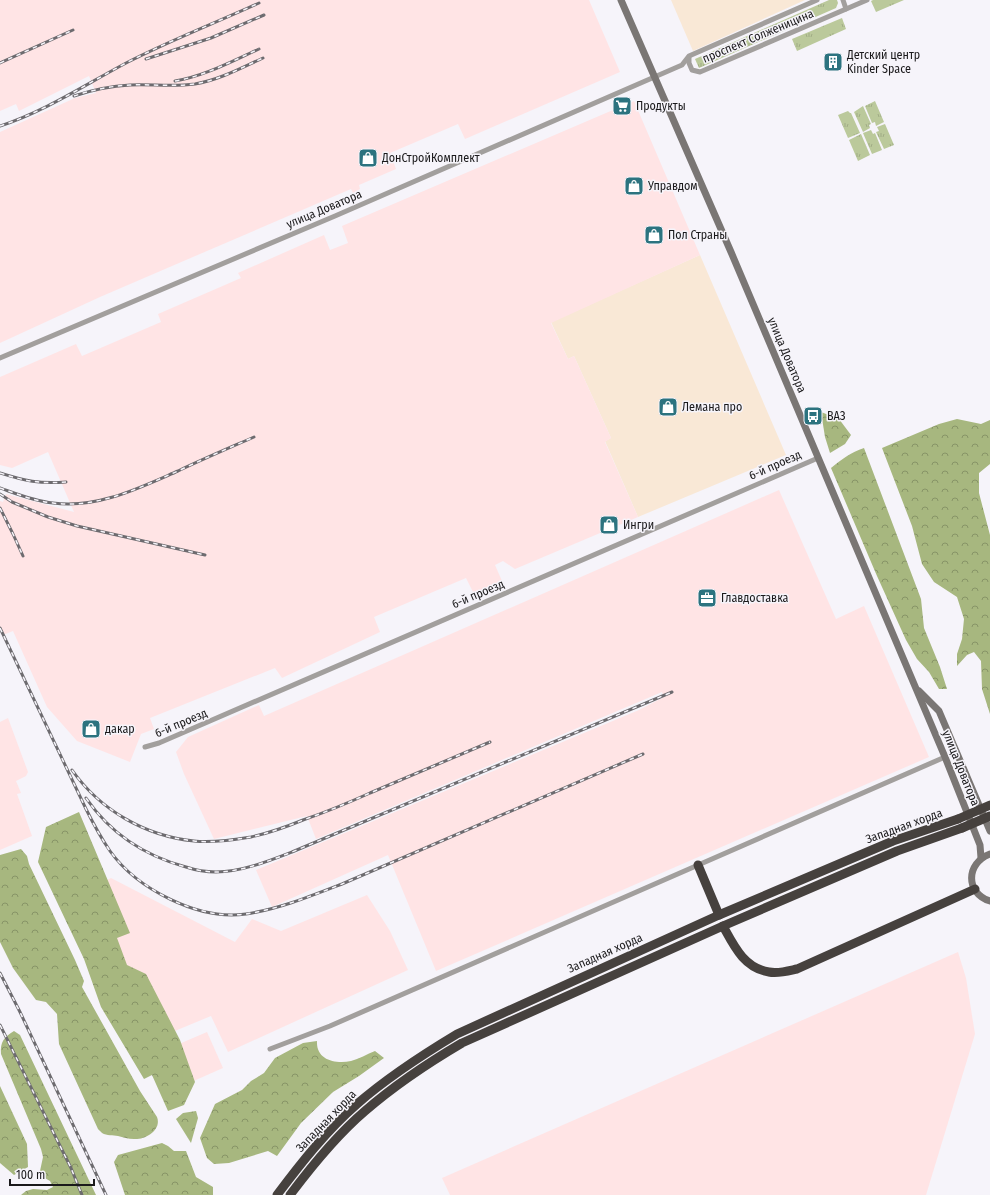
<svg xmlns="http://www.w3.org/2000/svg" width="990" height="1195" viewBox="0 0 990 1195" font-family="'Fira Sans Condensed',sans-serif">
  <defs>
    <pattern id="grass-tufts" width="24" height="20" patternUnits="userSpaceOnUse"><rect width="24" height="20" fill="#bbc99b"/><path d="M3 7l-1-3M5 7V3M7 7l1-3M15 17l-1-3M17 17v-4M19 17l1-3" fill="none" stroke="#a0ac85"/></pattern>
    <pattern id="forest-crowns" width="20" height="18" patternUnits="userSpaceOnUse"><rect width="20" height="18" fill="#a7b77f"/><path d="M2 6a3 3 0 1 1 6 0M12 15a3 3 0 1 1 6 0" fill="none" stroke="#879467"/></pattern>
  </defs>
  <rect width="100%" height="100%" fill="#f6f4fa"/>
  <g fill="#f9e8d6">
    <path d="M671,0h134l-112,51z"/>
    <path d="M700,255l86,200 -148,62 -33,-76 6,-3 -37,-82 -6,3 -17,-37z"/>
  </g>
  <g fill="#ffe4e5">
    <path d="M0,0h589l31,72 -155,67 -7,-15 -68,29 6,16 -37,16 1,4 -7,4 -2,-4 -251,108 -100,46v-211l75,-34 21,-5 -7,-17 -70,35 -3,-7 -16,7z"/>
    <path d="M634,101l66,154 -149,68 17,36 6,-3 37,82 -6,4 33,75 -123,52 -12,-8 -8,4 7,16 -28,13 -8,-16 -92,39 6,15 -98,46 -7,-10 -125,50 4,11 -13,5 -11,28 -53,-21 -30,-34 -34,-76 -10,4 -3,-5v-129l3,1 3,-8 68,18 -26,-60 -36,16 -12,-3v-88l76,-33 6,12 79,-34 -3,-8 83,-36 -3,-5 86,-38 6,15 18,-7 -6,-17z"/>
    <path d="M779,490l57,129 28,-13 65,151 -493,214 -48,-116 -116,52 -16,-37 383,-160 25,-13 -2,-5 -346,147 -9,-23 -93,23 -30,-65 -8,-22 12,-15 71,-32 5,11z"/>
    <path d="M8,718l20,54 -2,4 -10,5 5,12 -4,1 15,42 -32,14v-128z"/>
    <path d="M111,878l124,64 17,-23 29,12 86,-36 23,36 18,39 -180,82 -17,-36 -65,27 -53,-156z"/>
    <path d="M958,952l8,26 9,56 -49,161h-476l-8,-17z"/>
    <path d="M207,1032l16,36 -34,15 -17,-36z"/>
  </g>
  <g fill="url(#grass-tufts)">
    <path d="M829,0h8l1,3 -2,5 -137,60 -4,-9z"/>
    <path d="M873,0h31l-28,12 -5,-11z"/>
    <path d="M842,18l4,11 -49,22 -5,-12z"/>
    <path d="M875,101l9,21 -8,4 -1,-4 -3,1 -7,-17z"/>
    <path d="M863,106l8,18 -2,1 1,3 -7,4 -9,-20z"/>
    <path d="M848,111l2,2h1l9,20 -12,5 -10,-23z"/>
    <path d="M885,124l9,21 -10,4 -8,-17 3,-1 -2,-4z"/>
    <path d="M871,130l2,4 2,-1 7,17 -10,4 -9,-21z"/>
    <path d="M861,134l9,21 -12,6 -9,-21z"/>
  </g>
  <g fill="url(#forest-crowns)">
    <path d="M821,412l18,7 12,16 -6,9 -15,9 -5,-16z"/>
    <path d="M957,419l24,5 9,-4v44l-11,9v20l11,42v179l-8,-25 -1,-28 -7,-9 -7,3 -10,11v-12l5,-15 2,-20 -7,-22 -23,-15 -12,-18 -10,-38 -30,-78 57,-24z"/>
    <path d="M864,448l57,151 3,29 16,39 7,22h-8l-10,-17 -12,-13 -11,-19 -29,-64 -46,-108c10,-8 20,-16 33,-20z"/>
    <path d="M79,812l51,121 -13,5 10,27 19,9 34,66 15,42 -11,23 -16,6 -16,-36 -8,4 -43,-72 -17,-48 -46,-97 8,-35z"/>
    <path d="M21,849l6,7 2,8 46,96 9,21 -2,6 58,104 17,26c5,13 -12,23 -23,22 -6,0 -11,-2 -16,-3 -5,-1 -11,0 -16,-3 -1,-1 -3,-3 -4,-4l-39,-85 -2,-30 -11,-12 -10,-2 -23,-32 -13,-26v-87z"/>
    <path d="M14,1031l6,4 76,160h-75l5,-4 7,-2 14,1 6,-3 -3,-6 -7,-4 -3,-6 3,-14 -2,-8 -40,-95c-1,-12 3,-17 13,-23z"/>
    <path d="M317,1041c-1,19 18,23 34,20 8,-2 16,-7 24,-10l9,7 -25,18 -26,16 -32,31 -24,33 -9,-5 -39,12 -15,1 -7,-6 -7,-20 15,-34 27,-14 9,-9 13,-8 11,-15 28,-15z"/>
    <path d="M0,1086l27,58 1,23 -14,8 -14,-12z"/>
    <path d="M196,1111l2,7 -7,25 -15,-24 7,-6z"/>
    <path d="M162,1143l6,3 6,5h12l10,26 17,10v8h-88l-11,-33 4,-7z"/>
  </g>
  <g fill="none" stroke-linecap="round" stroke-linejoin="round">
    <g stroke="#a29f9d" stroke-width="5">
      <path d="M843,0l3,9"/>
      <path d="M689,57v6l3,7 8,2 167,-72"/>
      <path d="M0,358l335,-142 347,-151 7,-9 128,-56"/>
      <path d="M145,747l14,-4 659,-285"/>
      <path d="M270,1049l60,-23 615,-269"/>
    </g>
    <g stroke="#7a7674" stroke-width="7">
      <path d="M621,0l110,252 214,505 35,88 1,13"/>
      <path d="M919,691l20,20 51,120"/>
      <path d="M990,854c-24,9 -25,39 0,47"/>
    </g>
    <g stroke="#46413e" stroke-width="9">
      <path d="M698,865l21,50"/>
      <path d="M723,926c11,20 21,42 46,46 9,2 19,-1 28,-3l178,-80"/>
      <path d="M277,1195c24,-32 50,-65 80,-91 31,-27 65,-49 100,-70l262,-119 174,-74 65,-22"/>
      <path d="M290,1195c21,-28 48,-61 75,-84 30,-26 63,-48 97,-68l261,-117 174,-75 65,-23"/>
    </g>
    <g stroke="#6d6b6f" stroke-width="3">
      <g id="rail">
        <path d="M146,59l65,-21 53,-23"/>
        <path d="M0,63l73,-33"/>
        <path d="M175,81c30,-5 57,-20 84,-32"/>
        <path d="M74,96c18,-6 37,-10 56,-11 22,-1 43,2 65,-1 24,-4 46,-16 68,-26"/>
        <path d="M0,126c46,-15 86,-42 128,-64 43,-22 87,-39 131,-59"/>
        <path d="M0,473c25,8 39,11 66,9"/>
        <path d="M0,488c17,6 34,13 53,15 44,6 86,-15 125,-32 25,-12 51,-23 76,-34"/>
        <path d="M0,494l12,8 36,15 29,9 128,29"/>
        <path d="M0,508l13,26 10,22"/>
        <path d="M0,628l86,181c7,14 15,29 24,42 27,38 89,70 136,63 33,-5 65,-18 96,-30l301,-130"/>
        <path d="M72,770c28,40 73,66 122,71 18,2 39,-1 57,-4 18,-4 35,-10 52,-17 23,-8 45,-17 67,-27 40,-17 80,-34 120,-51"/>
        <path d="M86,798c24,35 59,58 100,69 9,3 20,5 30,5 25,0 53,-11 76,-20l380,-160"/>
        <path d="M0,973l20,39 86,183"/>
        <path d="M0,1025l71,143 11,27"/>
      </g>
    </g>
    <use href="#rail" stroke="#f6f4fa" stroke-width="1.5" stroke-dasharray="4.5" stroke-linecap="butt"/>
    <g stroke="#46413e" stroke-width="9">
      <path d="M958,819l32,-14"/>
      <path d="M962,828l28,-12"/>
    </g>
  </g>
  <defs>
    <g id="building-square" transform="scale(1)"><rect x="-9" y="-9" width="18" height="18" rx="4" fill="#2c737f" stroke="#f6f4fa"/><path d="M-4-6H4V6H1V3H-1V6H-4ZM-2.5-4.3h1.7v1.8h-1.7ZM.8-4.3h1.7v1.8H.8ZM-2.5-1h1.7V.8h-1.7ZM.8-1h1.7V.8H.8Z" fill="#fff"/></g>
    <g id="supermarket-square" transform="scale(1)"><rect x="-9" y="-9" width="18" height="18" rx="4" fill="#2c737f" stroke="#f6f4fa"/><path d="M-6-5.5h2.5l.6 2H6L4.5 2H-2.5L-4.4-4H-6ZM-1.5 3.2a1.3 1.3 0 1 0 .1 0ZM3 3.2a1.3 1.3 0 1 0 .1 0Z" fill="#fff"/></g>
    <g id="shop-square" transform="scale(1)"><rect x="-9" y="-9" width="18" height="18" rx="4" fill="#2c737f" stroke="#f6f4fa"/><path d="M-5-2.5h2.3a2.7 3.5 0 0 1 5.4 0H5L5.5 6h-11ZM-1.5-2.5h3a1.5 2.3 0 0 0-3 0Z" fill="#fff"/></g>
    <g id="bus-square" transform="scale(1)"><rect x="-9" y="-9" width="18" height="18" rx="4" fill="#2c737f" stroke="#f6f4fa"/><path d="M-5-6H5V4H4V6H2V4H-2V6H-4V4H-5ZM-3.5-4V0h7V-4ZM-3.5 1.2v1.5H-2V1.2ZM2 1.2v1.5H3.5V1.2Z" fill="#fff"/></g>
    <g id="office-square" transform="scale(1)"><rect x="-9" y="-9" width="18" height="18" rx="4" fill="#2c737f" stroke="#f6f4fa"/><path d="M-6-3h4V-5.5h4V-3h4V5H-6ZM-1-4.5V-3h2v-1.5ZM-6 0V1H6V0Z" fill="#fff"/></g>
  </defs>
  <g fill-rule="evenodd">
    <use href="#building-square" x="833" y="62"/>
    <use href="#supermarket-square" x="622" y="106"/>
    <use href="#shop-square" x="368" y="158"/>
    <use href="#shop-square" x="634" y="186"/>
    <use href="#shop-square" x="654" y="235"/>
    <use href="#shop-square" x="668" y="407"/>
    <use href="#bus-square" x="813" y="416"/>
    <use href="#shop-square" x="609" y="525"/>
    <use href="#office-square" x="707" y="598"/>
    <use href="#shop-square" x="91" y="729"/>
  </g>
  <g text-anchor="middle" dominant-baseline="central" stroke-width="3" stroke-linejoin="round" paint-order="stroke">
    <g font-size="12" fill="#1a191b" stroke="#f6f4fa">
      <text transform="translate(758 36) rotate(-23)">проспект Солженицина</text>
      <text transform="translate(324 209) rotate(-23)">улица Доватора</text>
      <text transform="translate(787 355) rotate(67)">улица Доватора</text>
      <text transform="translate(775 465) rotate(-24)">6-й проезд</text>
      <text transform="translate(478 594) rotate(-23)">6-й проезд</text>
      <text transform="translate(181 723) rotate(-23)">6-й проезд</text>
      <text transform="translate(961 768) rotate(68)">улица Доватора</text>
      <text transform="translate(904 826) rotate(-20)">Западная хорда</text>
      <text transform="translate(605 953) rotate(-24)">Западная хорда</text>
      <text transform="translate(326 1121) rotate(-46)">Западная хорда</text>
    </g>
    <g font-size="12" fill="#1a191b" stroke="#f6f4fa" text-anchor="start">
      <text x="847" y="55">Детский центр<tspan x="847" dy="14">Kinder Space</tspan></text>
      <text x="636" y="106">Продукты</text>
      <text x="382" y="158">ДонСтройКомплект</text>
      <text x="648" y="186">Управдом</text>
      <text x="668" y="235">Пол Страны</text>
      <text x="682" y="407">Лемана про</text>
      <text x="827" y="416">ВАЗ</text>
      <text x="623" y="525">Ингри</text>
      <text x="721" y="598">Главдоставка</text>
      <text x="105" y="729">дакар</text>
    </g>
  </g>
  <path d="M10 1179v6h84v-6" fill="none" stroke="#1a191b" stroke-width="2"/>
  <text x="16" y="1179" font-size="12" fill="#1a191b" stroke="#f6f4fa" stroke-width="3" paint-order="stroke">100 m</text>
</svg>
